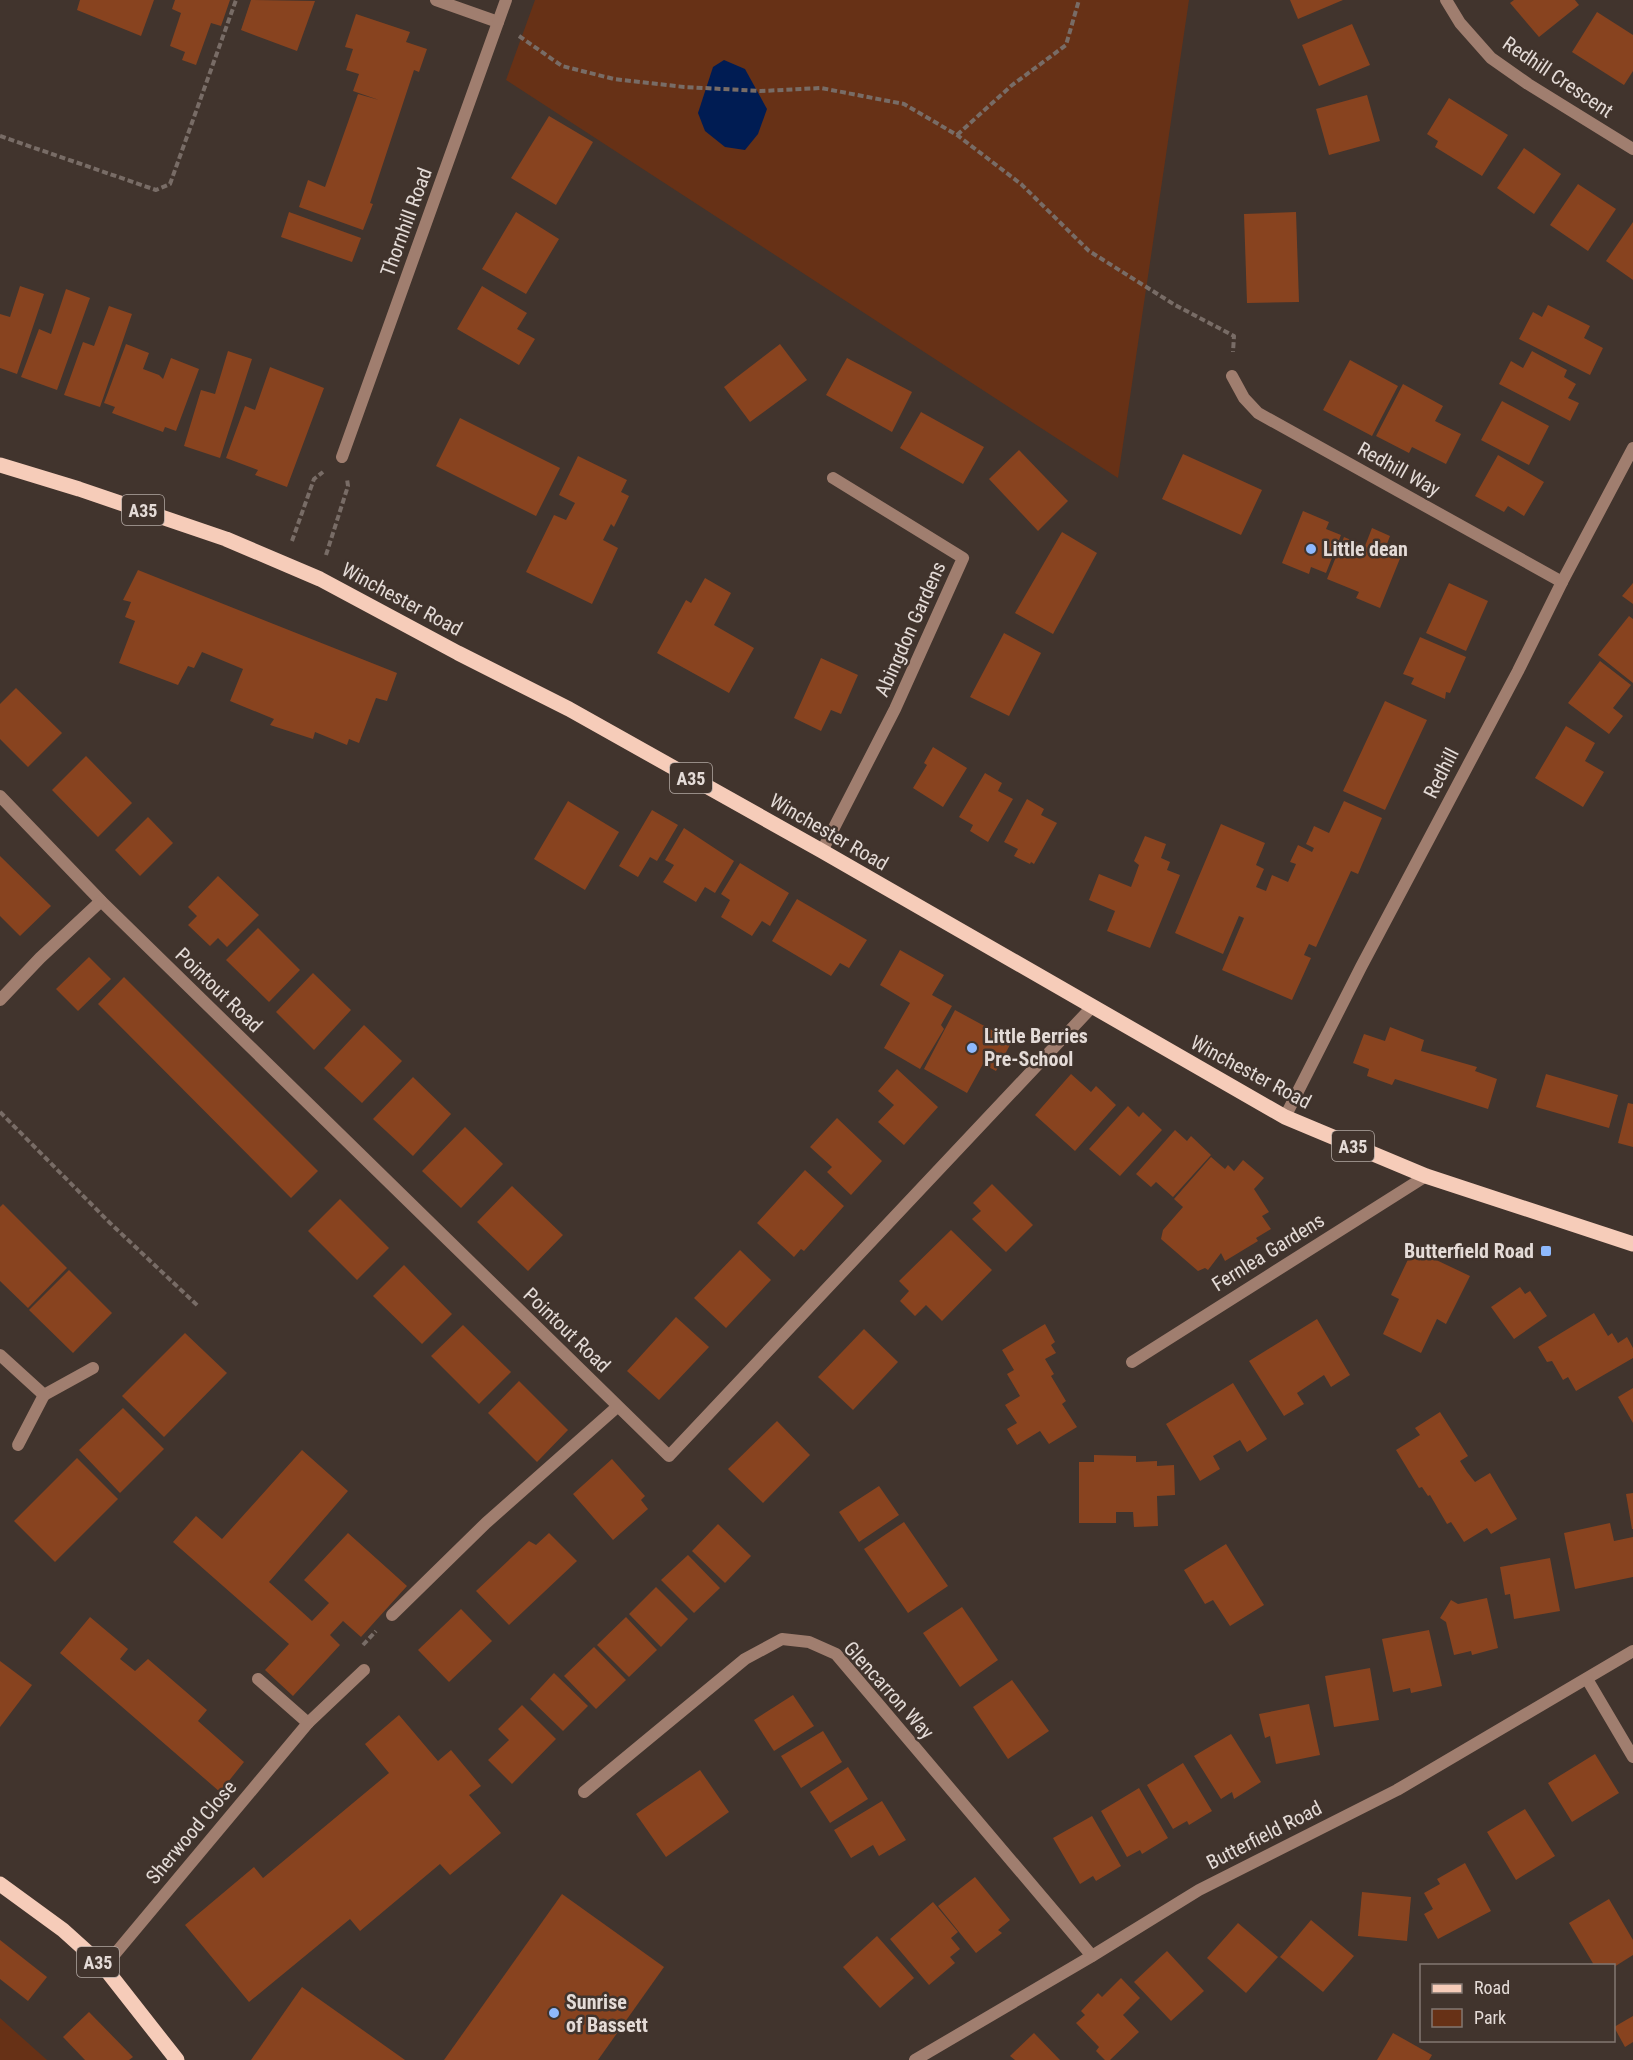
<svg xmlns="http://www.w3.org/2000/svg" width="1633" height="2060" viewBox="0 0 1633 2060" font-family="'Roboto Condensed',sans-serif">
  <rect width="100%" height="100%" fill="#41342d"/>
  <g fill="#673116">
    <path d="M535,0h654l-71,478 -612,-398z"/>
    <path d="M0,2018l47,42h-47z"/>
  </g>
  <path fill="#001c53" d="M724,60l21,9 22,40 -9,25 -13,16 -20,-3 -20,-16 -7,-18 15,-46z"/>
  <g fill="#88431f">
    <path d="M80,0h74l-13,36 -64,-26z"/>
    <path d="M175,0h55l-9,26 -10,-3 -15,42 -14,-5 3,-8 -15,-6 11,-33 -9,-4z"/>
    <path d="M251,0l64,1 -18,50 -56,-21z"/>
    <path d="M1290,0h53l-45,19z"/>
    <path d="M1514,0h61l4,5 -40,32 -29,-34z"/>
    <path d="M1597,12l36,23v36l-9,14 -52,-33z"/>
    <path d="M356,14l54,18 -4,10 21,7 -8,23 -5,-2 -44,133 3,1 -10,26 -64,-23 9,-27 17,7 33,-93 21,6 -26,-9 6,-17 -13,-4 7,-21 -8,-2z"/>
    <path d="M1352,24l18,41 -51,21 -17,-41z"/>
    <path d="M1367,95l13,46 -51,14 -13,-46z"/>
    <path d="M1449,98l59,37 -26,41 -47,-29 3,-6 -11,-7z"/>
    <path d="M549,116l44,26 -37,63 -45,-27z"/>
    <path d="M1524,148l37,26 -27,40 -37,-26z"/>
    <path d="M1578,184l38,25 -28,42 -38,-26z"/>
    <path d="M289,212l72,26 -9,24 -71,-25z"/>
    <path d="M516,212l43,27 -33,55 -44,-25z"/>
    <path d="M1296,212l3,90 -52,1 -3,-89z"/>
    <path d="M1633,222v58l-27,-19z"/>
    <path d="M20,286l24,8 -27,80 -17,-6v-54l10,3z"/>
    <path d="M482,286l45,27 -10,16 18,10 -16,26 -62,-36z"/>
    <path d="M66,289l24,9 -33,92 -36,-13 18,-48 12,5z"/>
    <path d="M1548,305l42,21 -6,12 19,10 -13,27 -71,-36 14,-27 9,5z"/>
    <path d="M109,306l23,8 -32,93 -36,-12 19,-53 11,4z"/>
    <path d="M126,344l23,9 -6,16 16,6 4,4 8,-21 28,11 -23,62 -11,-4 -2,5 -51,-19 3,-6 -11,-4z"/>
    <path d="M780,344l27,36 -57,42 -26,-35z"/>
    <path d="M228,351l24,8 -32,99 -36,-12 17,-56 14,4z"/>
    <path d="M1532,351l35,19 -3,7 12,7 -8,14 11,5 -9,18 -71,-37 12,-23 12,7z"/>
    <path d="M847,358l65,34 -20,40 -66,-37z"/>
    <path d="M1350,360l48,26 -26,50 -49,-26z"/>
    <path d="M270,367l54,21 -37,99 -32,-12 3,-5 -32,-12 19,-52 10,4z"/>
    <path d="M1403,384l40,22 -8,15 26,13 -15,30 -34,-17 -3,6 -33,-17z"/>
    <path d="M1502,401l47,25 -20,39 -48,-25z"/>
    <path d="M921,412l63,35 -21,37 -63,-36z"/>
    <path d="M460,418l100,50 -24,48 -100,-50z"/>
    <path d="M1019,450l49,51 -30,30 -49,-52z"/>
    <path d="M1183,454l79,36 -21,45 -79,-36z"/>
    <path d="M1498,455l46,27 -20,34 -16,-10 -4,6 -29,-16z"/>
    <path d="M578,456l49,24 -6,12 8,4 -15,31 -3,-3 -8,16 15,8 -26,56 -66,-32 28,-57 12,5 9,-17 -16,-8z"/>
    <path d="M1303,511l26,11 -3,7 15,6 -15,38 -15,-6 -2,7 -27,-11z"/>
    <path d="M1372,528l18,8 -5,13 16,7 -21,52 -24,-10 3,-6 -32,-13 17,-42 21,9z"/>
    <path d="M1062,532l35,21 -44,81 -38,-21z"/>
    <path d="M138,570l259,103 -10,28 -11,-3 -17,45 -10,-4 -2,6 -32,-13 -2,7 -43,-14 4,-6 -44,-18 13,-32 -41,-17 -8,16 -6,-2 -10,19 -59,-22 16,-42 -10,-4 6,-15 -8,-2z"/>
    <path d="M705,578l26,15 -17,32 40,23 -25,45 -72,-40 29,-53 5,3z"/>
    <path d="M1449,583l39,18 -22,50 -40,-18z"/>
    <path d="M1633,583v21l-11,-8z"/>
    <path d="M1629,616l4,3v64l-35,-28z"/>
    <path d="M1004,633l37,20 -32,63 -39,-19z"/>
    <path d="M1420,637l46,20 -16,36 -4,-1 -1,7 -34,-15 3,-6 -11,-4z"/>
    <path d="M821,658l37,17 -17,39 -10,-4 -10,21 -27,-13z"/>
    <path d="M1600,661l31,24 -18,23 10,8 -14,18 -41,-31z"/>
    <path d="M16,688l46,45 -34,34 -28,-28v-35z"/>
    <path d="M1385,701l42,19 -42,90 -42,-19z"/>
    <path d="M1566,726l29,17 -10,18 19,11 -21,35 -48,-29z"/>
    <path d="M933,747l34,21 -24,39 -30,-19 14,-23 -3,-2z"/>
    <path d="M86,756l46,47 -34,34 -46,-47z"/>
    <path d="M985,773l17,10 -4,8 15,8 -25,43 -18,-11 3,-6 -14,-8z"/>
    <path d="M1027,799l17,10 -3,6 16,8 -23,41 -3,-2 -1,2 -16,-8 4,-7 -14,-7z"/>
    <path d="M568,801l51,31 -34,58 -51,-31z"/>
    <path d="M1344,801l38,17 -24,56 -7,-3 -35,76 -7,-3 -5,11 7,3 -19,42 -70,-30 22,-52 -5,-2 -16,38 -48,-21 46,-109 44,19 -9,22 8,4 -8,18 10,4 6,-16 16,7 8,-18 -6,-2 8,-17 14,7 2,-4 -8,-4 8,-18 15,7z"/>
    <path d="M652,810l26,15 -21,36 -7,-4 -12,20 -19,-11z"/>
    <path d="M148,817l25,26 -33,33 -25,-26z"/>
    <path d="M684,828l50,33 -19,32 -10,-6 -9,15 -33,-20 11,-17 -9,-5z"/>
    <path d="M1145,836l21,8 -5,14 9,4 -3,8 13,5 -30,73 -43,-17 8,-20 -26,-11 10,-26 32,13 8,-22 -5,-4z"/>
    <path d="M0,856l51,50 -31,30 -20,-20z"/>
    <path d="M740,863l49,30 -19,33 -8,-5 -10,15 -31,-19 9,-17 -9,-6z"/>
    <path d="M218,876l41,39 -32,32 -9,-9 -8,8 -22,-21 9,-9 -9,-9z"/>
    <path d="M797,899l70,41 -18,28 -9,-5 -9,13 -59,-35z"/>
    <path d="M258,928l42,42 -31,32 -43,-42z"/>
    <path d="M900,950l44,25 -12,20 20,11 -11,19 3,4 -24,40 -36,-21 26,-45 -30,-18z"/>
    <path d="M89,957l22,22 -33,32 -22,-22z"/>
    <path d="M313,973l38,37 -37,40 -38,-38z"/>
    <path d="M124,977l194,194 -27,27 -193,-194z"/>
    <path d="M955,1010l57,31 -16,30 -13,-7 -16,29 -43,-24z"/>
    <path d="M364,1025l38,36 -40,42 -38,-35z"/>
    <path d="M1390,1027l34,13 -3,11 56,16 -2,4 22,8 -9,30 -93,-30 -3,6 -25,-9 2,-7 -16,-6 11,-29 21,7z"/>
    <path d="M897,1069l41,38 -34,38 -26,-23 16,-17 -16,-14z"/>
    <path d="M1071,1074l20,18 5,-6 20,19 -41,46 -40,-36z"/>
    <path d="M1546,1074l72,21 -9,33 -73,-21z"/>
    <path d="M413,1077l38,37 -38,42 -40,-37z"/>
    <path d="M1628,1103l5,1v43l-15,-4z"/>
    <path d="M1128,1106l11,11 4,-5 19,18 -42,46 -31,-27z"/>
    <path d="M837,1118l45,43 -31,34 -24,-23 5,-5 -22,-20z"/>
    <path d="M465,1127l38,37 -42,44 -39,-37z"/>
    <path d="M1175,1130l12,11 4,-5 20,19 -38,42 -17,-15 -5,5 -15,-13z"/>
    <path d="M1211,1157l14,12 3,-4 6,6 9,-11 21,18 -10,11 15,23 -7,4 9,13 -15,9 2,3 -33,20 -4,-8 -13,17 -3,-2 -7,3 -37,-32 2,-9 20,-23 -9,-8z"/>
    <path d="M805,1170l39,36 -40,45 -3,-2 -7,8 -37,-34z"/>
    <path d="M992,1184l41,41 -27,27 -34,-33 9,-8 -8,-8z"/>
    <path d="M512,1186l51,49 -35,36 -51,-49z"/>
    <path d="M340,1199l49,49 -32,32 -49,-49z"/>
    <path d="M3,1204l64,64 -39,40 -28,-27v-74z"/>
    <path d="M951,1230l41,40 -50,51 -16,-16 -11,11 -15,-15 9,-10 -10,-10z"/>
    <path d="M1413,1249l57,27 -24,48 -9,-5 -16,34 -38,-19 16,-35 -8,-4z"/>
    <path d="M740,1250l31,30 -45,48 -32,-30z"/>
    <path d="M404,1265l48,49 -30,30 -49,-48z"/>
    <path d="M69,1270l43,43 -39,40 -44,-43z"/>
    <path d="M1520,1287l5,7 5,-3 17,25 -33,23 -23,-32z"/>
    <path d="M1594,1313l14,23 4,-3 6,10 9,-6 6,11v10l-57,33 -8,-14 -5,3 -11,-19 -5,1 -9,-15z"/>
    <path d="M676,1317l33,30 -50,53 -32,-29z"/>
    <path d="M1317,1319l33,56 -19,12 -7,-12 -27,18 7,11 -20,12 -35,-55z"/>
    <path d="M1045,1324l10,18 -4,3 5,8 -11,6 9,15 -3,2 15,25 -4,3 15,23 -28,17 -9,-13 -23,14 -10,-16 10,-6 -12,-18 15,-9 -13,-22 7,-4 -12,-20z"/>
    <path d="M463,1325l48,47 -32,32 -48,-48z"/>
    <path d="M864,1329l34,33 -45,48 -35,-33z"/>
    <path d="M185,1333l42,40 -63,64 -42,-41z"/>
    <path d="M519,1381l49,49 -31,32 -49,-49z"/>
    <path d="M1233,1383l34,56 -20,13 -7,-12 -27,16 7,13 -20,12 -34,-57z"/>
    <path d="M1633,1388v35l-15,-26z"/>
    <path d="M123,1408l41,41 -44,44 -41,-43z"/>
    <path d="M1440,1412l28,44 -8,5 7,11 8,10 15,-9 27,46 -26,15 -4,-6 -23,14 -13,-20 -4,2 -17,-29 -2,1 -6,-9 -3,1 -23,-38 24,-15 -5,-7z"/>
    <path d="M777,1421l33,34 -47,48 -35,-34z"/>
    <path d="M302,1450l46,41 -79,91 43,39 17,-18 -25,-23 44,-47 59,53 -46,51 -18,-16 -13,14 10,10 -47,51 -28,-26 24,-26 -116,-102 23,-26 26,23z"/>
    <path d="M1094,1455l42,1v6l21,-1v5l17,-1 1,30 -18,1 1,30 -24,1 -1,-15h-17v11h-37v-61h15z"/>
    <path d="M77,1458l41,41 -63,63 -41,-41z"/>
    <path d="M612,1459l33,37 -4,4 7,9 -35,31 -40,-46z"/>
    <path d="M879,1486l20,29 -40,27 -20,-30z"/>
    <path d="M1633,1493v36h-1l-6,-35z"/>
    <path d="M904,1522l44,64 -40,27 -44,-64z"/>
    <path d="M1610,1523l4,18 19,-4v40l-58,12 -11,-56z"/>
    <path d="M718,1524l33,32 -26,27 -33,-32z"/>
    <path d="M549,1533l28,28 -68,64 -33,-34 53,-50 7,4z"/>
    <path d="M1226,1544l38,61 -34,21 -17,-26 -8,4 -21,-34z"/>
    <path d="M688,1555l32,33 -26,25 -33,-33z"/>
    <path d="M1550,1558l10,53 -46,8 -4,-25 -5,1 -5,-28z"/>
    <path d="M656,1587l32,32 -27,28 -32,-33z"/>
    <path d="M1487,1598l11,50 -26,7 -1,-4 -17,4 -8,-33 -6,-4 11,-18 7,4z"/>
    <path d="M962,1607l36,53 -38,27 -37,-54z"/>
    <path d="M461,1609l31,32 -43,41 -31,-32z"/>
    <path d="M90,1617l38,32 -8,10 15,12 13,-12 59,51 -9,11 46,41 -24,30 -160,-139z"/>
    <path d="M626,1617l31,33 -28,27 -32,-32z"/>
    <path d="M1429,1630l13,56 -31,7 -1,-5 -17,4 -11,-53z"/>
    <path d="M594,1647l32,33 -30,29 -32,-33z"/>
    <path d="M0,1661l32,24 -32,42z"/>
    <path d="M1370,1668l9,52 -45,7 -9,-51z"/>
    <path d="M554,1673l34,33 -25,25 -33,-32z"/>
    <path d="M1012,1680l37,51 -41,28 -35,-52z"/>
    <path d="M793,1695l21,31 -40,25 -20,-31z"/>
    <path d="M1309,1704l11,51 -44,9 -6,-28 -5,2 -6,-24z"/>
    <path d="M522,1705l34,34 -44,45 -24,-24 21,-20 -11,-11z"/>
    <path d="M399,1715l39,46 13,-11 30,36 -12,9 32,38 -51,42 -10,-11 -80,67 -10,-12 -101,83 -64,-77 69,-58 9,11 126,-105 -24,-29z"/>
    <path d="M823,1731l19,31 -41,26 -20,-32z"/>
    <path d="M1231,1734l30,48 -27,17 -2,-7 -11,7 -27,-43z"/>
    <path d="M1595,1754l24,39 -47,29 -24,-39z"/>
    <path d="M1183,1763l29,48 -23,14 -2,-4 -14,8 -26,-44z"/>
    <path d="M848,1767l20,32 -38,24 -20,-31z"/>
    <path d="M700,1770l29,42 -63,45 -30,-43z"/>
    <path d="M1139,1788l29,50 -26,16 -2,-4 -13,7 -26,-46z"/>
    <path d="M882,1801l24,39 -27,16 -6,-11 -22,13 -17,-28z"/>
    <path d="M1525,1809l30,47 -39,24 -29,-48z"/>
    <path d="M1092,1816l29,50 -25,15 -3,-5 -13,8 -27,-46z"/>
    <path d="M1465,1863l26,48 -53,28 -14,-25 9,-5 -9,-16 16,-9 -3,-5z"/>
    <path d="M975,1877l35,43 -12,10 4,3 -26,20 -38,-47z"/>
    <path d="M1362,1892l49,5 -4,44 -49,-5z"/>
    <path d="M562,1894l102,73 -66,93h-154z"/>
    <path d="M1609,1899l24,41v15l-19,12 -20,-2 -25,-42z"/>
    <path d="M933,1902l25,30 -7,6 9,11 -10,8 5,6 -26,22 -39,-46z"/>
    <path d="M1311,1920l43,36 -31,36 -43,-35z"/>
    <path d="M1238,1923l40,34 -32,36 -39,-35z"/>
    <path d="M877,1936l37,42 -34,30 -37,-41z"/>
    <path d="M0,1940l47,37 -19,24 -28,-22z"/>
    <path d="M1167,1951l37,40 -33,30 -37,-39z"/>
    <path d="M1121,1978l19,20 -17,17 16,17 -29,28h-5l-9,-9 3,-4 -23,-24 9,-8 -4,-4 17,-18 4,4z"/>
    <path d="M302,1987l103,73h-154z"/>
    <path d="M89,2012l44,45 -4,3h-44l-22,-23z"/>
    <path d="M1633,2016v26l-8,5 -11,-20z"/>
    <path d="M1034,2033l26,27h-45l-5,-4z"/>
    <path d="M1393,2033l39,22 -3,5h-52z"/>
  </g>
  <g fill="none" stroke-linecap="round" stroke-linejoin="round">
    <g stroke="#786c66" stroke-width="4" stroke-dasharray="6 3" stroke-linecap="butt">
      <path d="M519,36l43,30 52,13 70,8 77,4 60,-3 83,16 53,31 64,49 68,67 86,54 59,31 -1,16"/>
      <path d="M957,135l54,-49 55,-41 13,-45"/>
      <path d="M0,136l156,54 14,-6 66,-184"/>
      <path d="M292,541l22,-62 9,-7"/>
      <path d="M326,555l22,-69 -1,-7"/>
      <path d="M0,1112l110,111 88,83"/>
      <path d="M363,1645l13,-14"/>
    </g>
    <path stroke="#a07e6f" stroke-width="12" d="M392,1615l94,-92 131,-116"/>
    <g stroke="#a07e6f" stroke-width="12">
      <path d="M436,0l62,22"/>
      <path d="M1446,0l14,23 31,35 37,26 105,65"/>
      <path d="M1232,376l12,22 14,15 304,169"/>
      <path d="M342,457l164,-457"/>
      <path d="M0,796l101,105 568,555 423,-449"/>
      <path d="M822,851l73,-142 68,-151 -130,-80"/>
      <path d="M0,1000l40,-42 61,-57"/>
      <path d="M1285,1117l76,-150 157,-296 44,-89 71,-134"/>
      <path d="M0,1355l44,40 49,-27"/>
      <path d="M1132,1362l294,-186"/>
      <path d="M18,1445l26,-50"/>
      <path d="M258,1679l50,44"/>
      <path d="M1587,1679l46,78"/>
      <path d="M584,1792l161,-133 37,-20 27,3 27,12 256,302"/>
      <path d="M104,1967l204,-244 56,-53"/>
      <path d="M915,2060l177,-104 107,-66 198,-100 236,-139"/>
    </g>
    <g stroke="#f6ccb9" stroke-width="15">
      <path d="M0,465l79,24 147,50 94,40 138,74 111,56 253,142 463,266 141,59 207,68"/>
      <path d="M0,1884l63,46 41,37 73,93"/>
    </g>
  </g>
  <g fill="#8eb9fd" stroke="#41342d" stroke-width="2">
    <circle cx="1311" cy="549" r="6"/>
    <circle cx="972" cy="1048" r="6"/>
    <rect x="1540" y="1245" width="12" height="12" rx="3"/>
    <circle cx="554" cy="2013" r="6"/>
  </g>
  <g text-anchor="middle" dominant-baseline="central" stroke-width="5" stroke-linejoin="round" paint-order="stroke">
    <g fill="#41342d" stroke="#b3a9a4" stroke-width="1.5">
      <rect x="122" y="495" width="42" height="30" rx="4.5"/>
      <rect x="670" y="763" width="42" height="30" rx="4.5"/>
      <rect x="1332" y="1131" width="42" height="30" rx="4.5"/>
      <rect x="77" y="1947" width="42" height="30" rx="4.5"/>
    </g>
    <g font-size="18" font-weight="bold" fill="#e4dbd7">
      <text x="143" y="510">A35</text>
      <text x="691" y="778">A35</text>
      <text x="1353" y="1146">A35</text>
      <text x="98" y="1962">A35</text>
    </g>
    <g font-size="20" fill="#e4dbd7" stroke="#41342d">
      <text transform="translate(1558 77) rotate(34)">Redhill Crescent</text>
      <text transform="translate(406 222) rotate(-70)">Thornhill Road</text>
      <text transform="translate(1399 469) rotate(29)">Redhill Way</text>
      <text transform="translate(402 599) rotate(28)">Winchester Road</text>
      <text transform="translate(910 629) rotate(-66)">Abingdon Gardens</text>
      <text transform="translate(1441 773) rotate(-63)">Redhill</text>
      <text transform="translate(829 832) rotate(30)">Winchester Road</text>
      <text transform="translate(219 990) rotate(44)">Pointout Road</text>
      <text transform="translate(1251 1072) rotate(28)">Winchester Road</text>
      <text transform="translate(1268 1252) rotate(-32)">Fernlea Gardens</text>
      <text transform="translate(567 1330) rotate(44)">Pointout Road</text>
      <text transform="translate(889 1690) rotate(48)">Glencarron Way</text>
      <text transform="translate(191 1832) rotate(-50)">Sherwood Close</text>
      <text transform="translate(1264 1835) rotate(-27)">Butterfield Road</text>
    </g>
    <g font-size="20" font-weight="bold" fill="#e4dbd7" stroke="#41342d" text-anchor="start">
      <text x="1323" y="549">Little dean</text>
      <text x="984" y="1036">Little Berries<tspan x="984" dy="23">Pre-School</tspan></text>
      <text x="1534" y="1251" text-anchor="end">Butterfield Road</text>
      <text x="566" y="2002">Sunrise<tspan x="566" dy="23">of Bassett</tspan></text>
    </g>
  </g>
  <rect x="1420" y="1964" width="195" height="78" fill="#41342d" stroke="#827771" stroke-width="1.5"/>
  <rect x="1432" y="1984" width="30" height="9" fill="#f6ccb9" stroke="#827771" stroke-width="1.5"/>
  <text x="1474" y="1994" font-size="18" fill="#e4dbd7">Road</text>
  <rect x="1432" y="2009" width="30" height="18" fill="#673116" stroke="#827771" stroke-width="1.5"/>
  <text x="1474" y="2024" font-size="18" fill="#e4dbd7">Park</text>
</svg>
